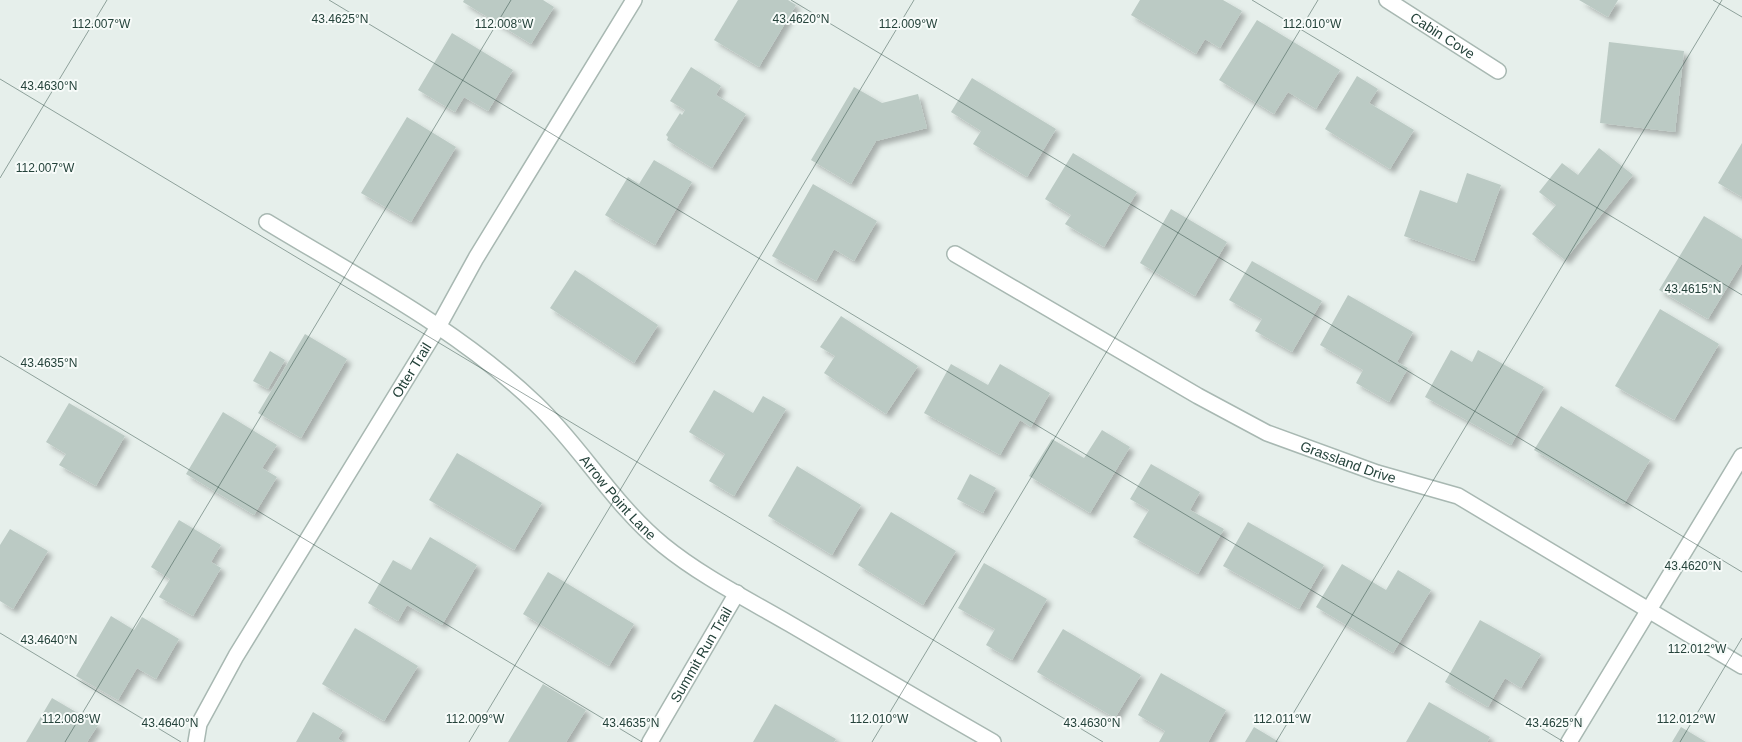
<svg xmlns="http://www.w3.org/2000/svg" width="1742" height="742" viewBox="0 0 1742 742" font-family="Arial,sans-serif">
  <defs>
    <filter id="shadow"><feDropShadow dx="4.5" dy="4.5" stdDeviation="2.5" flood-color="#0004"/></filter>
  </defs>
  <rect width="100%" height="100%" fill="#e6efeb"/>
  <g fill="#bbcac4" filter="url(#shadow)">
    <path d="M464,0h79l11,7 -23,37 -68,-42z"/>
    <path d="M738,0h50l8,5 -37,62 -45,-27z"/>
    <path d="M1140,0h83l19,11 -22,37 -15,-9 -9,15 -65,-39z"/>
    <path d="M1579,0h39l-10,17z"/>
    <path d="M1257,20l83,50 -24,39 -28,-17 -14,22 -55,-34z"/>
    <path d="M452,33l61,37 -25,41 -24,-14 -9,15 -37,-22z"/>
    <path d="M1609,42l75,9 -9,81 -75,-9z"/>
    <path d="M691,67l30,19 -5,9 30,19 -34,54 -45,-28 1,-3 -2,-2 14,-22 2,2 3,-5 -15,-9z"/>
    <path d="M1357,76l21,13 -9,14 45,27 -24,39 -65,-40z"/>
    <path d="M972,78l84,51 -29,48 -54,-33 8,-13 -30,-19z"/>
    <path d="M854,87l28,16 36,-9 9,34 -51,13 -25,43 -40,-24z"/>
    <path d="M407,117l49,30 -45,75 -50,-29z"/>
    <path d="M1742,143v54l-24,-14z"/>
    <path d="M1599,148l34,27 -68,85 -33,-26 24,-29 -17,-13 23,-29 16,12z"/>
    <path d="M1073,153l64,39 -33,55 -39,-23 6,-9 -26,-16z"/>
    <path d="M654,160l38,22 -37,63 -50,-30 23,-38 11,7z"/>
    <path d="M1467,173l34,12 -27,76 -70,-25 16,-46 37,13z"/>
    <path d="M813,184l64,37 -23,40 -20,-12 -18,32 -44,-25z"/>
    <path d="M1171,209l56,33 -32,54 -55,-33z"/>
    <path d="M1704,216l38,23v24l-34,56 -49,-29z"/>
    <path d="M1252,261l70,40 -30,51 -37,-21 7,-12 -33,-19z"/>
    <path d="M575,270l83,55 -24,38 -84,-55z"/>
    <path d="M1348,295l65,37 -16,30 11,6 -19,34 -33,-19 7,-13 -43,-25z"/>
    <path d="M1660,309l59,35 -45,76 -59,-34z"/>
    <path d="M841,316l77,50 -32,48 -62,-41 11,-17 -15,-9z"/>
    <path d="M305,334l42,25 -46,79 -43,-25z"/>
    <path d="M1451,350l21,12 6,-12 66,37 -33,58 -86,-48z"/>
    <path d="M270,351l15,9 -17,29 -15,-8z"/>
    <path d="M951,364l37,21 12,-21 50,29 -19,34 -11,-7 -20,35 -76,-42z"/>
    <path d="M714,390l39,23 10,-17 23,13 -52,87 -25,-15 16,-27 -36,-22z"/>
    <path d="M69,403l56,33 -29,50 -37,-21 7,-11 -20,-12z"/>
    <path d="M1561,406l89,54 -26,44 -90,-54z"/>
    <path d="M223,412l54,33 -15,23 15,9 -23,38 -68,-41z"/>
    <path d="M1102,430l28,17 -40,66 -61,-37 23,-37 32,19z"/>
    <path d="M457,453l85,50 -28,47 -85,-50z"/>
    <path d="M1151,464l49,28 -10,18 34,19 -26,45 -65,-37 16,-27 -19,-11z"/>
    <path d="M797,466l64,39 -29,50 -64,-39z"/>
    <path d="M970,474l26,14 -13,25 -26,-14z"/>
    <path d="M891,512l65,39 -33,54 -65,-40z"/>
    <path d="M179,520l42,25 -10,17 10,6 -28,48 -34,-19 11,-18 -19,-12z"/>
    <path d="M1248,522l76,43 -25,44 -76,-43z"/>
    <path d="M10,529l38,22 -35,58 -13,-8v-56z"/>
    <path d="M430,537l47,28 -35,60 -35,-20 -9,16 -30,-18 25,-43 18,10z"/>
    <path d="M984,563l63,36 -35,61 -26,-15 9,-16 -37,-21z"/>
    <path d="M1342,564l44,26 12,-20 33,20 -38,63 -77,-46z"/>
    <path d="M548,572l86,52 -25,42 -86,-52z"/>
    <path d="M111,616l23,14 8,-13 37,22 -23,40 -19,-11 -19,32 -42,-24z"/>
    <path d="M1480,620l61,34 -20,34 -16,-10 -17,29 -43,-25z"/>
    <path d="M355,628l63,38 -34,55 -62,-37z"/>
    <path d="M1063,629l78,46 -26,43 -78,-46z"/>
    <path d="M1161,673l65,37 -18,32h-49l6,-11 -27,-16z"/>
    <path d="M543,684l43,26 -20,32h-58z"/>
    <path d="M52,698l46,27 -11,17h-61z"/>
    <path d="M1429,702l61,35 -3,5h-81z"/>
    <path d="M775,704l61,35 -2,3h-81z"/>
    <path d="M313,712l30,18 -5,9 5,3h-47z"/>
    <path d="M1254,727l25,15h-34z"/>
    <path d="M1681,727l25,15h-34z"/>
  </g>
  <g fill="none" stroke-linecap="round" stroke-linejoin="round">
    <g stroke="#a8b8b2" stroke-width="18">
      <g id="minor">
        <path id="s1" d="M1387,0l111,71"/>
        <path id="s2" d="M267,222c92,56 191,107 269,182 46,44 77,100 127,141 38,31 84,54 127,79 67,39 135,79 203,118"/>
        <path id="s3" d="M955,254l243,142 69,37 110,40 81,23 284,170"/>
        <path id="s4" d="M196,742l3,-18 37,-68 202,-329 38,-69 158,-258"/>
        <path id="s5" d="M650,742l87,-149"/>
        <path d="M1569,742l173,-286"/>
      </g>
    </g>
    <use href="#minor" stroke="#fff" stroke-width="15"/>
  </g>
  <path fill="none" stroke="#24423a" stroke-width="1" stroke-opacity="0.45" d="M329,0l1235,742M791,0l951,572M1252,0l490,295M1713,0l29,17M0,79l1103,663M0,178l107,-178M0,356l642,386M0,633l181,109M65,742l446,-742M469,742l445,-742M872,742l446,-742M1276,742l446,-742M1680,742l62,-104"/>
  <g text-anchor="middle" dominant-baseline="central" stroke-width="4" stroke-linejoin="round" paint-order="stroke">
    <g font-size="14" fill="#24423a" stroke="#f7fbf9">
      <text stroke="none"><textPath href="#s1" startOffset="66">Cabin Cove</textPath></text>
      <text stroke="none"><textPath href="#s4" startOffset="431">Otter Trail</textPath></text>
      <text stroke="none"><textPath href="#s3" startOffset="446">Grassland Drive</textPath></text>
      <text stroke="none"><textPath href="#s2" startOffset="450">Arrow Point Lane</textPath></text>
      <text stroke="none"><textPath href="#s5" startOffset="101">Summit Run Trail</textPath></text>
    </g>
  </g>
  <g font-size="12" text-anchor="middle" fill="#24423a" stroke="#f7fbf9" stroke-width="4" stroke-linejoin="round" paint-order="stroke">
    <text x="340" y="23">43.4625°N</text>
    <text x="801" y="23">43.4620°N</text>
    <text x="101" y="28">112.007°W</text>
    <text x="504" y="28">112.008°W</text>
    <text x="908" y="28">112.009°W</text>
    <text x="1312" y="28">112.010°W</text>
    <text x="49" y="90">43.4630°N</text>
    <text x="45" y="172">112.007°W</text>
    <text x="1693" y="293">43.4615°N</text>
    <text x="49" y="367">43.4635°N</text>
    <text x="1693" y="570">43.4620°N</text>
    <text x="49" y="644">43.4640°N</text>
    <text x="1697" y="653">112.012°W</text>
    <text x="71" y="723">112.008°W</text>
    <text x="475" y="723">112.009°W</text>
    <text x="879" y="723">112.010°W</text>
    <text x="1282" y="723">112.011°W</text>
    <text x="1686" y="723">112.012°W</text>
    <text x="170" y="727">43.4640°N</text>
    <text x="631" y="727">43.4635°N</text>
    <text x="1092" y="727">43.4630°N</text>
    <text x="1554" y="727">43.4625°N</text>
  </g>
</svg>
